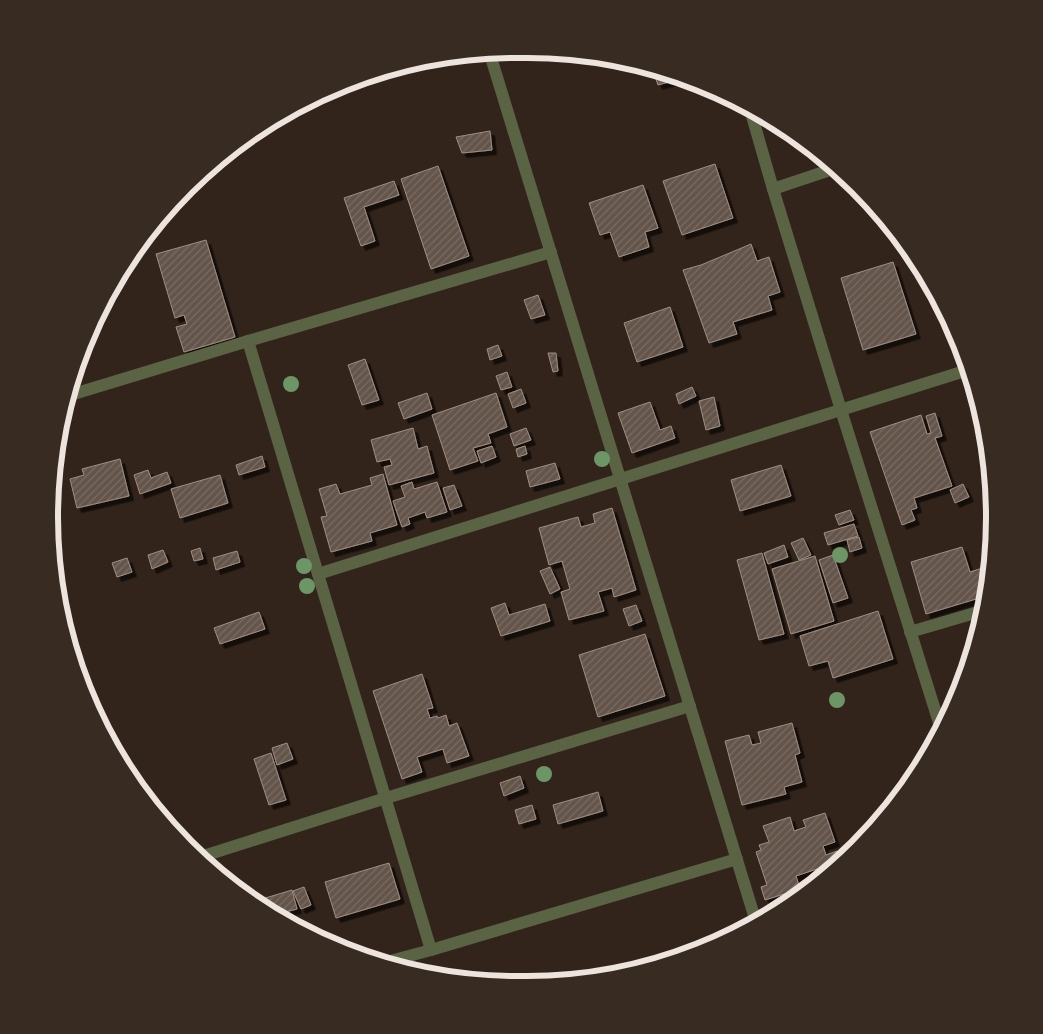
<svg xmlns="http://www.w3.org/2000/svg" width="1043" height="1034" viewBox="0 0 1043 1034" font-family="'Source Sans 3',sans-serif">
  <defs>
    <pattern id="building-hatch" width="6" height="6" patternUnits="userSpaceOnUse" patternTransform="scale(1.25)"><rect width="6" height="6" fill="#63544a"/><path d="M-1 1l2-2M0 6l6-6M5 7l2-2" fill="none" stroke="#7a6c64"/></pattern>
    <filter id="shadow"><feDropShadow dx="4.5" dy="4.5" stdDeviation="0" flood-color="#0009"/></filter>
  </defs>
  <rect width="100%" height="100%" fill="#32241b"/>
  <g fill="url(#building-hatch)" stroke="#9f8e83" filter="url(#shadow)">
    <path d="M652,68l31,10 -25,7z"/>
    <path d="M490,131l2,19 -30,3 -6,-16z"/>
    <path d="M715,164l18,54 -51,17 -19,-54z"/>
    <path d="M438,166l31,90 -38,13 -30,-90z"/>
    <path d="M394,181l5,14 -35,12 11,34 -14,5 -17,-48z"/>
    <path d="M643,185l15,43 -13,4 4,15 -30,10 -9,-25 -10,3 -11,-32z"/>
    <path d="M206,240l29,97 -51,15 -8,-25 11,-3 -3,-9 -9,3 -19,-64z"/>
    <path d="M751,244l6,17 12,-4 11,35 -12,4 4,14 -39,12 4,12 -28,9 -26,-73 18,-5z"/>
    <path d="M893,262l23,72 -53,16 -22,-72z"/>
    <path d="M538,295l7,20 -14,4 -7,-19z"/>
    <path d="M670,307l13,40 -46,15 -13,-39z"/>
    <path d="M498,345l4,11 -12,4 -3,-11z"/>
    <path d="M548,353h8l2,18 -5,1z"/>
    <path d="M365,359l14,41 -17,5 -14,-40z"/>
    <path d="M507,372l5,15 -11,3 -5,-14z"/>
    <path d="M692,387l4,9 -17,8 -3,-10z"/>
    <path d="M521,389l5,14 -13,5 -5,-14z"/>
    <path d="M427,393l5,16 -28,10 -6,-16z"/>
    <path d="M496,393l11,34 -19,7 3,9 -18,5 5,13 -28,9 -18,-55z"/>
    <path d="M714,397l6,29 -14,4 -7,-29z"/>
    <path d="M650,402l10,28 11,-4 4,12 -43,15 -14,-40z"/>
    <path d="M935,413l7,23 -7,2 17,48 -38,12 3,10 -6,2 4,10 -13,5 -32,-93 51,-17 6,19 4,-1 -5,-17z"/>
    <path d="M413,428l5,21 9,-3 7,27 -45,12 -5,-18 8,-2 -2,-6 -13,3 -6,-22z"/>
    <path d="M526,428l5,12 -17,6 -4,-12z"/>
    <path d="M492,446l4,11 -15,6 -4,-12z"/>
    <path d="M525,446l2,8 -9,3 -2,-8z"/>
    <path d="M262,456l3,11 -26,8 -3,-10z"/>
    <path d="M120,459l9,37 -52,12 -7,-29 14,-4 -2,-6z"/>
    <path d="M555,463l5,16 -30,8 -4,-16z"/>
    <path d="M781,465l10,31 -51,15 -9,-31z"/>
    <path d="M148,470l3,8 16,-6 4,11 -31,11 -6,-19z"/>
    <path d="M383,474l14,51 -27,8 2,8 -41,11 -10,-35 6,-1 -8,-27 17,-5 4,10 32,-9 -2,-7z"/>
    <path d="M220,475l8,28 -48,15 -9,-29z"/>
    <path d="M412,482l2,7 23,-7 10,30 -20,6 -2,-6 -17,6 2,6 -8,3 -9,-26 12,-4 -4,-11z"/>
    <path d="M963,484l6,13 -14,6 -5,-13z"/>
    <path d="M454,485l8,21 -12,4 -7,-22z"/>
    <path d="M612,508l24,82 -22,7 -2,-9 -14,4 6,19 -35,9 -8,-28 9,-3 -8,-28 -13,4 -10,-37 39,-11 3,10 14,-4 -2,-9z"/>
    <path d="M850,510l4,10 -15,5 -4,-10z"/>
    <path d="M854,524l4,12 -30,9 -4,-12z"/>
    <path d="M859,537l3,11 -12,4 -3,-12z"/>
    <path d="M803,538l8,17 -12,5 -8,-17z"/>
    <path d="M784,545l4,12 -20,7 -4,-11z"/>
    <path d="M962,547l8,25 19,-6 -3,30 -60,18 -15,-52z"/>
    <path d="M200,548l3,11 -9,2 -3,-10z"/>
    <path d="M163,550l5,12 -16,7 -4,-14z"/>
    <path d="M237,551l3,11 -24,8 -3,-12z"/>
    <path d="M762,553l22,81 -25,6 -22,-80z"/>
    <path d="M833,555l15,43 -15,5 -14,-43z"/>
    <path d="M815,556l19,65 -43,13 -19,-65z"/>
    <path d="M127,558l5,14 -15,5 -5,-14z"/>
    <path d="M550,567l10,22 -10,5 -10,-23z"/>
    <path d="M505,603l4,12 36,-11 5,17 -49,15 -10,-28z"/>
    <path d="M636,605l6,16 -13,5 -6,-17z"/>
    <path d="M878,611l15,48 -60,19 -5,-17 -19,5 -9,-30z"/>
    <path d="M259,612l6,17 -45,15 -6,-16z"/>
    <path d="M645,634l20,62 -67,21 -19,-62z"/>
    <path d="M422,674l11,34 -6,1 3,9 7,-2 1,2 8,-3 3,11 8,-3 12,33 -22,7 -4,-14 -26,8 5,15 -20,7 -29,-88z"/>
    <path d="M792,723l8,30 -5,2 7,27 -18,5 2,7 -44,11 -17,-64 24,-6 3,10 9,-2 -3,-11z"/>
    <path d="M287,743l6,16 -16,6 -5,-17z"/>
    <path d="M271,753l15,47 -17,5 -15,-46z"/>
    <path d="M520,776l4,12 -20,8 -4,-13z"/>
    <path d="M598,792l5,19 -45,13 -5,-19z"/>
    <path d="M532,805l4,14 -17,5 -4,-14z"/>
    <path d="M825,813l10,29 -12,4 3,9 11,-4 1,4 6,-2 1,5 -17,14 -2,-6 -30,10 4,13 -35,11 -4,-13 6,-2 -11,-33 5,-2 -2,-5 10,-3 -6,-16 27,-9 4,14 12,-4 -3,-7z"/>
    <path d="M389,863l11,36 -64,19 -11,-36z"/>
    <path d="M304,887l7,18 -10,4 -8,-18z"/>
    <path d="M292,890l5,19 -23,6 -22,-13z"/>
    <path d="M333,939l5,11 -13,-7z"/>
    <path d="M429,970l2,7 -13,-3z"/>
  </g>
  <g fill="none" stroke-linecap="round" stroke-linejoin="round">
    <g stroke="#5a6344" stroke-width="12">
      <path d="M489,51l267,871"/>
      <path d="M750,109l23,80 68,221 100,319"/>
      <path d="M773,189l63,-21"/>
      <path d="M248,341l183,609 -48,13"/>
      <path d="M67,396l181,-55 303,-89"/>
      <path d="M318,574l650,-204"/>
      <path d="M910,632l75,-22"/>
      <path d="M197,858l189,-60 304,-92"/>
      <path d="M431,950l306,-91"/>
    </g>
  </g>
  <g fill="#6d9666">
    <circle cx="291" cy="384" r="8"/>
    <circle cx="602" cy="459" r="8"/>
    <circle cx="840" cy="555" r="8"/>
    <circle cx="304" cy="566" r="8"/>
    <circle cx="307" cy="586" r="8"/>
    <circle cx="837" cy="700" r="8"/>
    <circle cx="544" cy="774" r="8"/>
  </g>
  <path d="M0 0H1043V1034H0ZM517 58H527A459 459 0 0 1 986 517V517A459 459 0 0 1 527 976H517A459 459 0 0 1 58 517V517A459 459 0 0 1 517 58Z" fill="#382b22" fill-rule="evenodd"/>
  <path fill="none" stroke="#eee4de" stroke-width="6" d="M517 58H527A459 459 0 0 1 986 517V517A459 459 0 0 1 527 976H517A459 459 0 0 1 58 517V517A459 459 0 0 1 517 58Z"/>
</svg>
